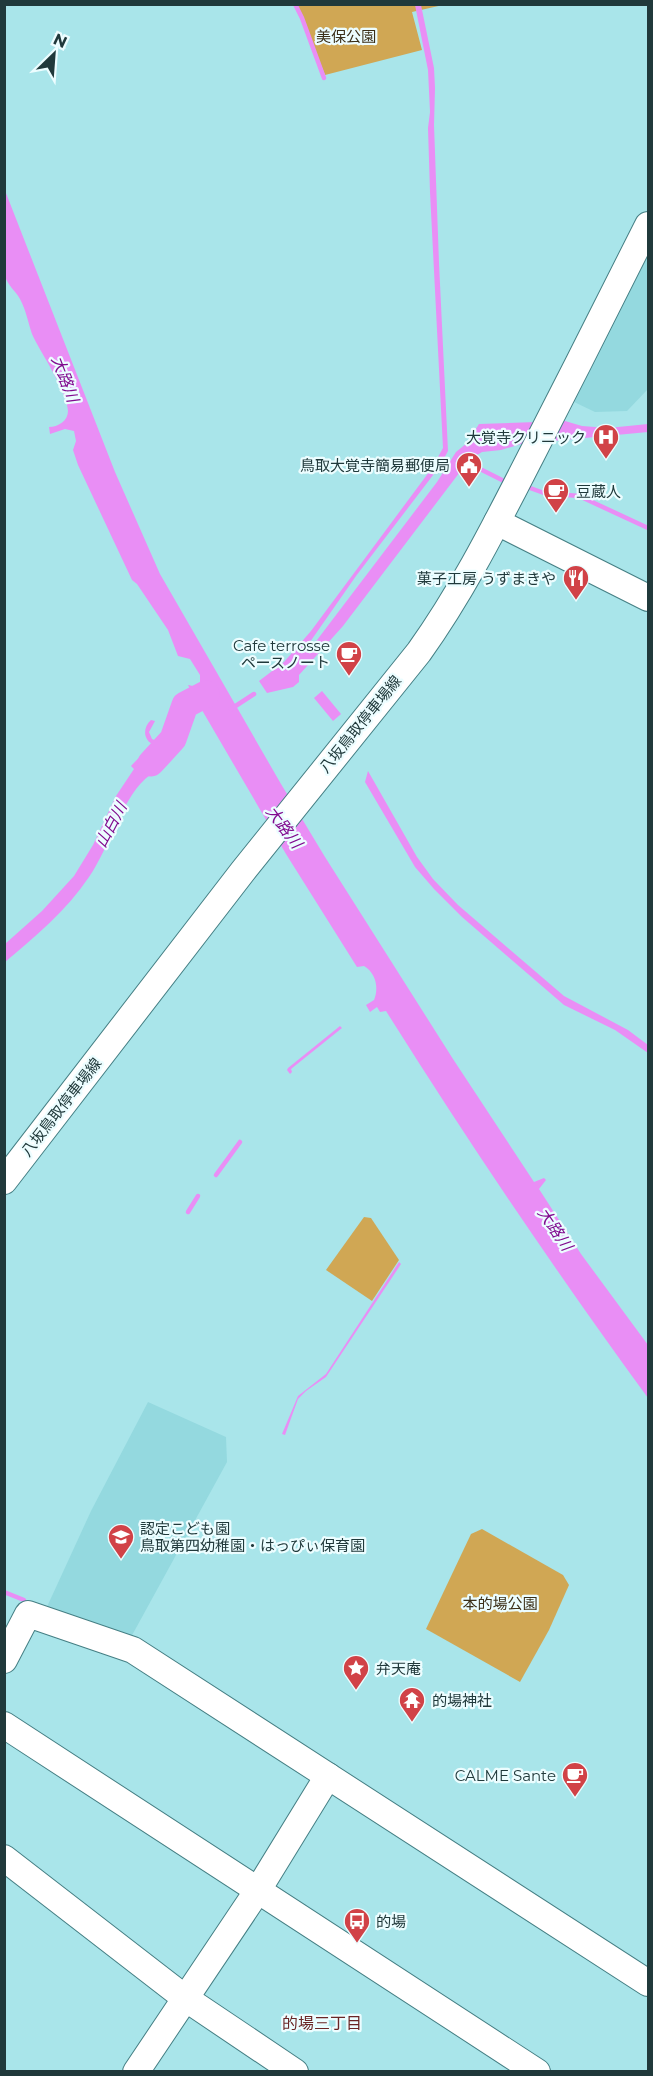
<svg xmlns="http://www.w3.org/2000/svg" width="653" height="2076" viewBox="0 0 653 2076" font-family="Montserrat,'Noto Sans JP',sans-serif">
  <rect width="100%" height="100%" fill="#a9e5ea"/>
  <g fill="#94d9df">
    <path d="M648,256v133l-21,22 -32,1 -23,-11z"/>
    <path d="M148,1402l78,35 1,25 -97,177 -84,-30 45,-98z"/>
  </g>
  <g fill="#d0a754">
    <path d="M297,5h146l-31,7 10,38 -97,25z"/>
    <path d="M364,1217l7,1 28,42 -27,41 -46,-31z"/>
    <path d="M482,1529l81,46 6,10 -20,45 -29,52 -94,-53 45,-95z"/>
  </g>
  <g fill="#e98ef5">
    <path d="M415,5h6l13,63 1,20 -1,37 5,138 9,188 -8,15 -84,110 -46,66 4,2 123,-162 19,-30 11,-9 12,-19 86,-3 17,5 26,2 40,-4v8l-127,12 -20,6 -19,2 -13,8 -126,166 -44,49v7l-6,5 -26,6 -8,-12 25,-19 27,-31 121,-163 11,-20 -13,-256 -2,-64 2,-16 -2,-42z"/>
    <path d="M4,188l111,284 45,102 121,210 44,73 128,202 81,123 10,-4 2,2 -7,9 42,65 67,91v53c-92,-126 -179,-255 -262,-387l-6,1 -3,-5 -7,5 -4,-7 8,-5c5,-12 2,-27 -10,-34l-7,1 -71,-113 -87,-149 -15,4 -3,-4 11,-12 -4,-8 5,1 7,-3v-8l-10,-16 -12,-3 -10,-26 -31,-46 -5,-4 -54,-115 -5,-15 3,-9 -2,-10 -9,-2 -15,5 -1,-7c9,0 19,-6 19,-16 -1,-21 -27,-57 -36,-77 -4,-12 -6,-24 -12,-35 -5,-9 -12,-13 -15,-23z"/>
    <path d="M322,691l19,23 -8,7 -19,-23z"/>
    <path d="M151,720l4,1 -6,11 3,7 11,5 2,-4 7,-6 9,15 -6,1 -23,26 -2,-1c-27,19 -41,74 -61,102 -22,33 -54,60 -84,85v-18l37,-33 32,-35 19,-31 23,-49 18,-27 -3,-3 21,-22c-9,-5 -9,-17 -1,-24z"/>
    <path d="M368,771l49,86 16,22 25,26 106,91 64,34 20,15v8l-33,-23 -51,-25 -102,-88 -28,-28 -19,-22 -50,-85z"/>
    <path d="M340,1026l2,2 -51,41 1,3 -2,2 -3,-4 1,-2z"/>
    <path d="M399,1262l2,2 -75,113 -20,14 -8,8 -13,36 -3,-1 16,-38 28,-22z"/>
  </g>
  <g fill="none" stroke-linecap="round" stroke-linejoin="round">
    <g stroke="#e98ef5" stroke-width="4.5">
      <path d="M295,4l7,14 22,60"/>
      <path d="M480,469l24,12"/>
      <path d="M530,488l14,5 35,3 69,32"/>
      <path d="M231,709l23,-15"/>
      <path d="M216,1175l24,-33"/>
      <path d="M188,1212l10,-16"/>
      <path d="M4,1592l20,8"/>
    </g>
    <path stroke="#e98ef5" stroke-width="27" d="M151,763l22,-24 12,-34 21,-11"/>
    <g stroke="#457f84" stroke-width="28">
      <g id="secondary">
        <path d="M497,522l151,76"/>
        <path d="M4,1181l239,-310 176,-219c45,-63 78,-130 113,-198 39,-76 78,-153 116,-229"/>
        <path d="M4,1660l24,-46 105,36 515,333"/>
        <path d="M4,1725l533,347"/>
        <path d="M4,1858l181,140 110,74"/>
        <path d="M136,2072l122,-182 70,-114"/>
      </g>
    </g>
    <use href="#secondary" stroke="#fff" stroke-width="26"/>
  </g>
  <defs>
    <g id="hospital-pin" transform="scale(1.35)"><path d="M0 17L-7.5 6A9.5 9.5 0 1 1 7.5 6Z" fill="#d14247" stroke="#ecfdff"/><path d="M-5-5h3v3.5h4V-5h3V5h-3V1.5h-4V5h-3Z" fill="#fff"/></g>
    <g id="civic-pin" transform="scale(1.35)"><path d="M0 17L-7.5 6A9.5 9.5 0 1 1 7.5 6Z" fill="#d14247" stroke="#ecfdff"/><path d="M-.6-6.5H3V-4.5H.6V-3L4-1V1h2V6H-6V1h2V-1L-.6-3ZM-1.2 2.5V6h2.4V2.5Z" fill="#fff"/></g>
    <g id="cafe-pin" transform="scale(1.35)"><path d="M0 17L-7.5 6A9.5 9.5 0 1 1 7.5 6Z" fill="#d14247" stroke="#ecfdff"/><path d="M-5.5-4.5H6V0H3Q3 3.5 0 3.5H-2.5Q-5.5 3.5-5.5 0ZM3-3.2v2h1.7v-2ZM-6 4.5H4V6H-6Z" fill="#fff"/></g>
    <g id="restaurant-pin" transform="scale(1.35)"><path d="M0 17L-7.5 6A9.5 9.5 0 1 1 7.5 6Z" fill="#d14247" stroke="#ecfdff"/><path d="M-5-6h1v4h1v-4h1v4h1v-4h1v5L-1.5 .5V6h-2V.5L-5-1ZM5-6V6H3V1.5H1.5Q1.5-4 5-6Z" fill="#fff"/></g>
    <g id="school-pin" transform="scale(1.35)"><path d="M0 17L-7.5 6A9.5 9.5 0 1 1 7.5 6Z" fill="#d14247" stroke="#ecfdff"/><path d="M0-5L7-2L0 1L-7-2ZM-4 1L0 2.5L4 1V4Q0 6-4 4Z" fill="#fff"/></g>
    <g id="sight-pin" transform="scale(1.35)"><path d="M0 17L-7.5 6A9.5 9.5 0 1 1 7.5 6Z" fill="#d14247" stroke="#ecfdff"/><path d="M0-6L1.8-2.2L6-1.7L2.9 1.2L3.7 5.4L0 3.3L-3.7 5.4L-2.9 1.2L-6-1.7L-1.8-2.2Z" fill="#fff"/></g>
    <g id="temple-pin" transform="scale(1.35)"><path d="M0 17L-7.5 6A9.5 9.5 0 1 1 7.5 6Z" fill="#d14247" stroke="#ecfdff"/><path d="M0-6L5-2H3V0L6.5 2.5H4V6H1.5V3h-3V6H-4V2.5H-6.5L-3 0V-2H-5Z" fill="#fff"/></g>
    <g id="bus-pin" transform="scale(1.35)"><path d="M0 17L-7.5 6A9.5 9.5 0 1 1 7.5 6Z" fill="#d14247" stroke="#ecfdff"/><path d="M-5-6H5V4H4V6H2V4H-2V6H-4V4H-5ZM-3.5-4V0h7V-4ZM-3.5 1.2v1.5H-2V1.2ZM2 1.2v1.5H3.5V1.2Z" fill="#fff"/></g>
  </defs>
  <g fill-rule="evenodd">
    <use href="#hospital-pin" x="606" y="437"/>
    <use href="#civic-pin" x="469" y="465"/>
    <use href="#cafe-pin" x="556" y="491"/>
    <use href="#restaurant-pin" x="576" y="578"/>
    <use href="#cafe-pin" x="349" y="654"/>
    <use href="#school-pin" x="121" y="1537"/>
    <use href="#sight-pin" x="356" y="1668"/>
    <use href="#temple-pin" x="412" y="1700"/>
    <use href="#cafe-pin" x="575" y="1775"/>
    <use href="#bus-pin" x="357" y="1921"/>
  </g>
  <g text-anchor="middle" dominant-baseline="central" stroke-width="4.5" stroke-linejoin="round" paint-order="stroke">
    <g font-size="15" fill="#3b2f18" stroke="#ecfdff">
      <text x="346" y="36">美保公園</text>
      <text x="500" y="1603">本的場公園</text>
    </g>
    <g font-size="15" fill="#20393b" stroke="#ecfdff" text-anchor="end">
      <text x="586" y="437">大覚寺クリニック</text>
      <text x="450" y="465">鳥取大覚寺簡易郵便局</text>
      <text x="576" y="491" text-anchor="start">豆蔵人</text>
      <text x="556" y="578">菓子工房 うずまきや</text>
      <text x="330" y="645">Cafe terrosse<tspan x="330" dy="17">ペースノート</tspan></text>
      <text x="140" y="1528" text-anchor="start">認定こども園<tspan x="140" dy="17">鳥取第四幼稚園・はっぴぃ保育園</tspan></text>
      <text x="376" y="1668" text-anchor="start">弁天庵</text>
      <text x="432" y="1700" text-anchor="start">的場神社</text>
      <text x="556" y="1775">CALME Sante</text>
      <text x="376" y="1921" text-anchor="start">的場</text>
    </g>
    <g font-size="15" fill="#20393b" stroke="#ecfdff">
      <text transform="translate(360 724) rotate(-51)">八坂鳥取停車場線</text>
      <text transform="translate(61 1107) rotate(-52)">八坂鳥取停車場線</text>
    </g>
    <g font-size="16" font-style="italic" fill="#810b8f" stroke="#ecfdff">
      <text transform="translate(65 379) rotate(69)">大路川</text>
      <text transform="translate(111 825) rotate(-62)">山白川</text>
      <text transform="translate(284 827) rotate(53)">大路川</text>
      <text transform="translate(555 1229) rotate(56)">大路川</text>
    </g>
    <g font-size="16" fill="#6a2525" stroke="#ecfdff">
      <text x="322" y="2023">的場三丁目</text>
    </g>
  </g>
  <rect width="653" height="2076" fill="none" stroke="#20393b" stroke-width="12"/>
  <g transform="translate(54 54) rotate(25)" stroke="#ecfdff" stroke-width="4.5" paint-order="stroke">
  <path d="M0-4.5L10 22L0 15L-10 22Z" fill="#20393b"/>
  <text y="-9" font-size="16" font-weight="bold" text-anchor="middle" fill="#20393b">N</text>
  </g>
</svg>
